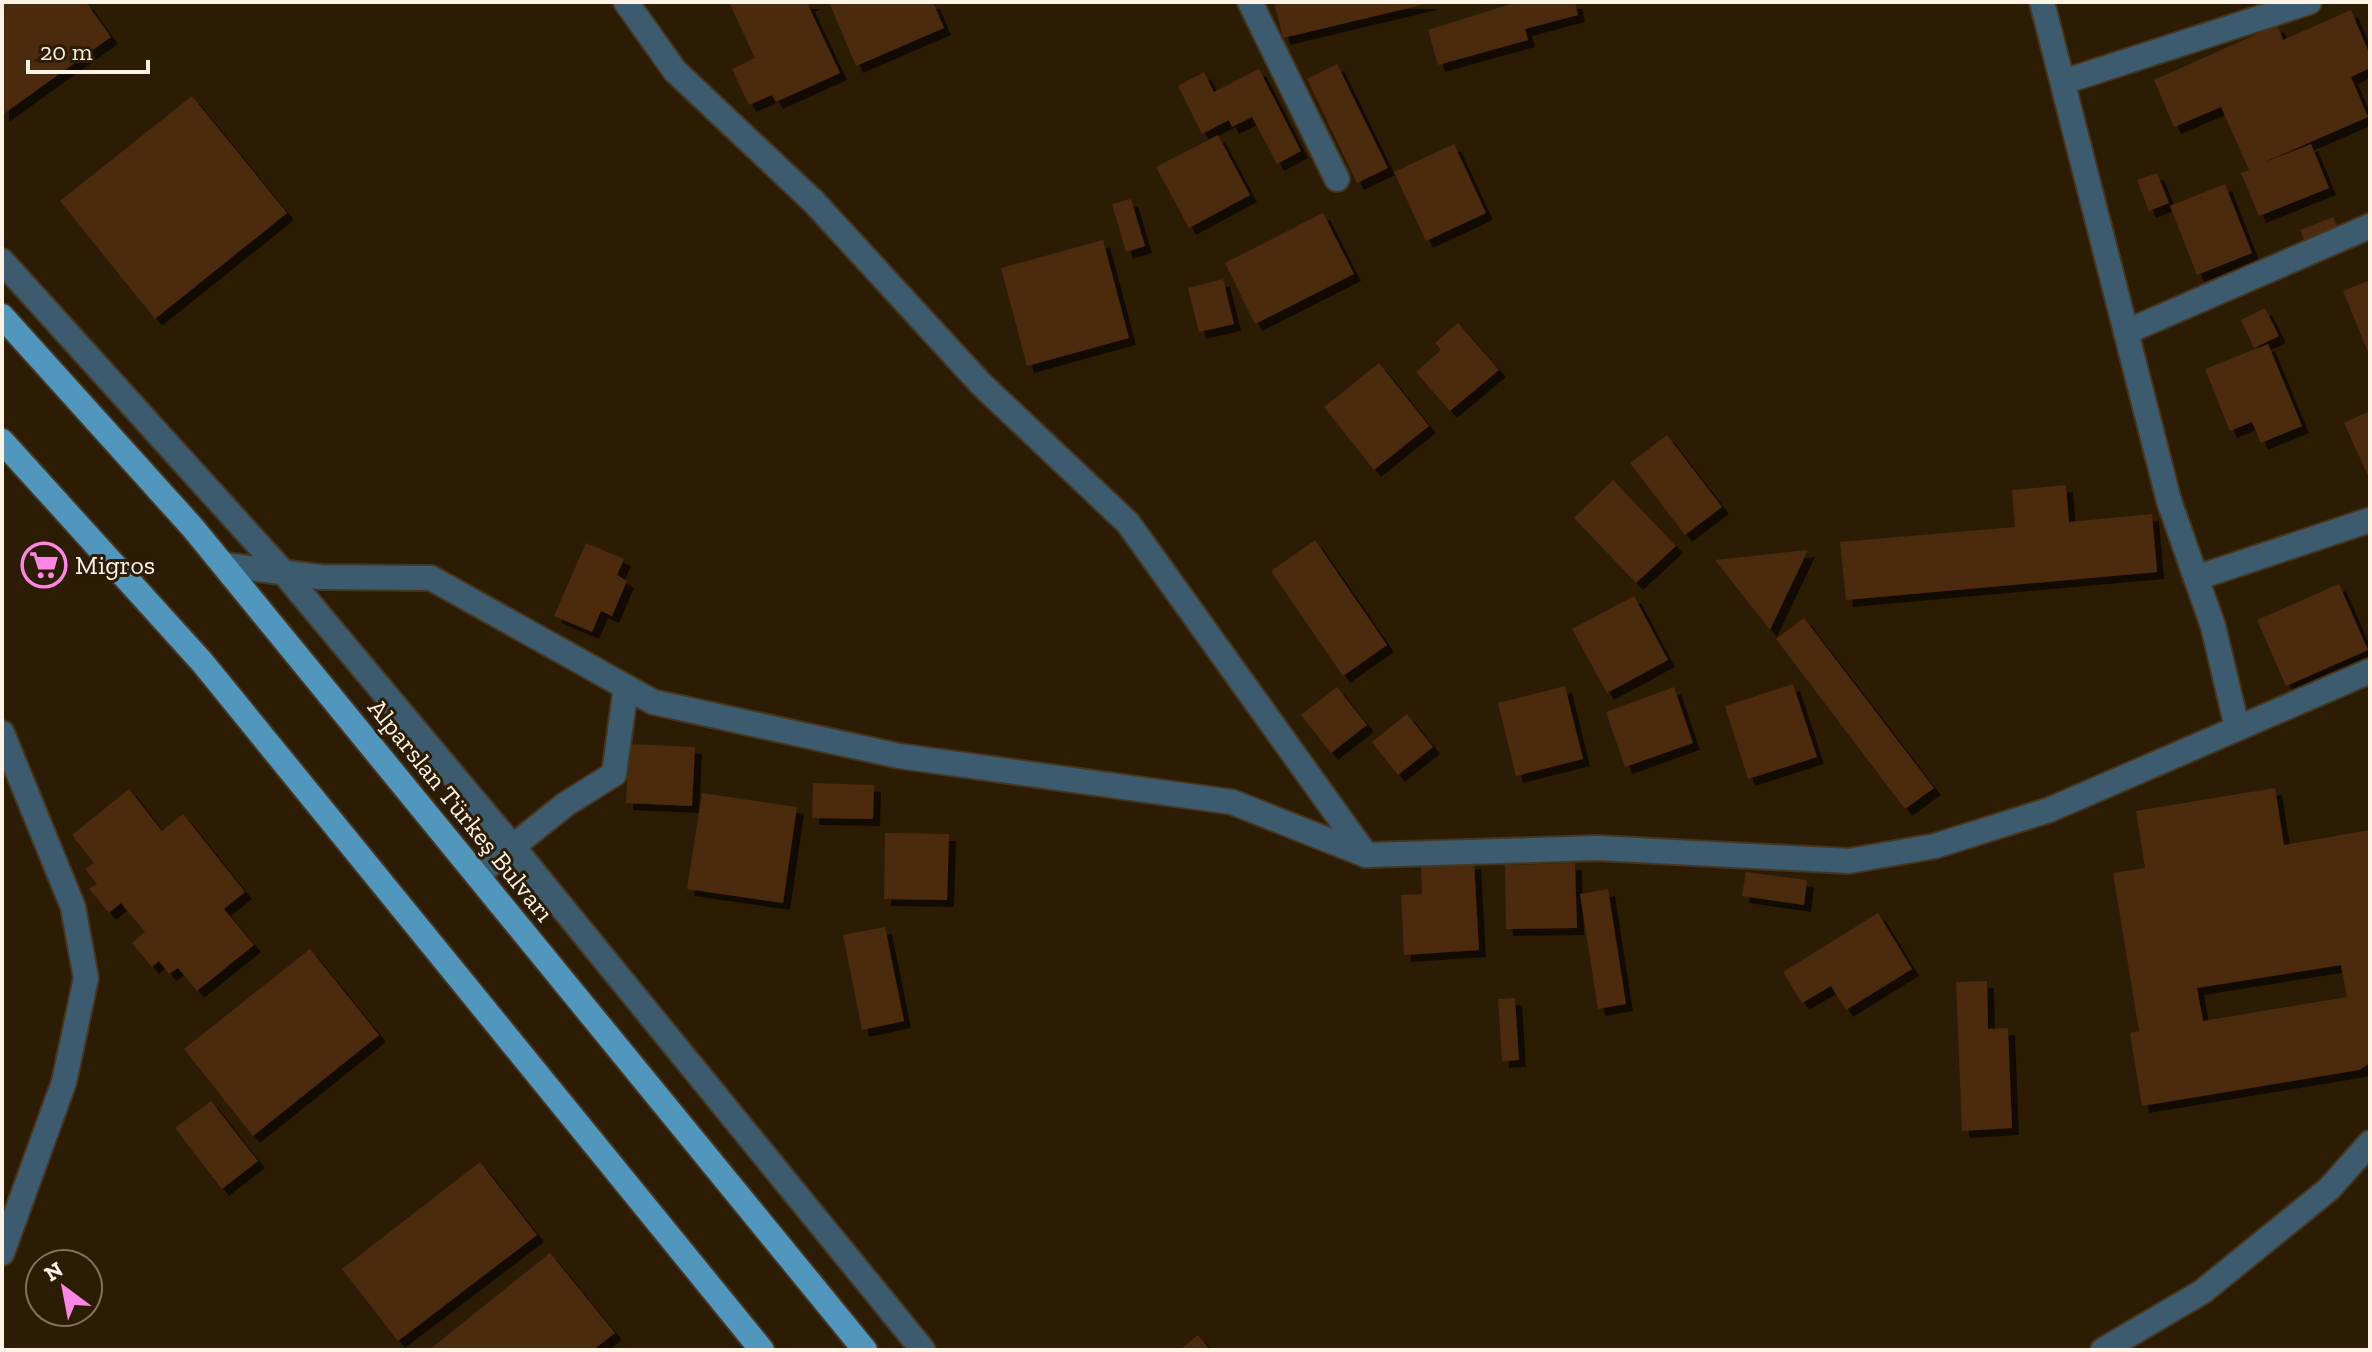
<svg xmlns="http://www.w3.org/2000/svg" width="2372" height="1352" viewBox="0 0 2372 1352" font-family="'Zilla Slab',serif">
  <defs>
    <filter id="shadow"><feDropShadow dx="7" dy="7" stdDeviation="0" flood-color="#0009"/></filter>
  </defs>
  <rect width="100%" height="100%" fill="#2d1c04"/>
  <g fill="#4b2a0d" fill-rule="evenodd" filter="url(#shadow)">
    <path d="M86,2l25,35 -109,78v-112z"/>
    <path d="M729,2h84l-5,3 32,68 -64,29 -4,-7 -23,10 -17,-36 23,-11z"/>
    <path d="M829,2h104l11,26 -88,38z"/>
    <path d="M1274,2h156v1l-147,35z"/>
    <path d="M1517,2h58l3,13 -53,14 3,11 -90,25 -10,-35z"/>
    <path d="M2351,10l19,45v13l-19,9 17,40 -108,47 51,-20 18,44 -70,28 -18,-43 8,-3 -28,-63 -47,20 -20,-47 123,-55 6,15z"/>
    <path d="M1337,64l51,104 -31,15 -50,-104z"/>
    <path d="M1259,69l42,82 -24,13 -25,-47 -20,10 -3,-7 -27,14 -24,-48 26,-14 10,20z"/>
    <path d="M192,96l95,117 -132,106 -95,-118z"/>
    <path d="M1218,135l32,60 -61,33 -33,-61z"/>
    <path d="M1454,144l32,69 -60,28 -32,-69z"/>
    <path d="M2157,173l12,30 -20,8 -12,-31z"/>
    <path d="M2225,184l27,69 -55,22 -27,-69z"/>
    <path d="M1131,199l14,47 -19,6 -14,-48z"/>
    <path d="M1323,213l31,61 -99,50 -30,-61z"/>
    <path d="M2333,217l9,21 -33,13 -9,-21z"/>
    <path d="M1103,240l26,98 -102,28 -26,-98z"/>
    <path d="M1223,279l11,45 -35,8 -11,-44z"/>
    <path d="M2370,280v77l-27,-66z"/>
    <path d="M2265,308l14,28 -25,12 -13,-28z"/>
    <path d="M1458,323l41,47 -49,41 -34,-39 25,-22 -6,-7z"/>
    <path d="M2268,344l34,82 -41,17 -9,-21 -22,9 -25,-62z"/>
    <path d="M1379,363l50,63 -55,44 -50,-63z"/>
    <path d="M2370,411v69l-26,-57z"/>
    <path d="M1667,435l55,72 -37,28 -55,-72z"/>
    <path d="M1613,480l63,66 -40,37 -62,-65z"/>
    <path d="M2066,485l3,37 83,-8 5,58 -311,28 -6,-58 175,-15 -3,-37z"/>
    <path d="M1315,540l72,105 -44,31 -72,-105z"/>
    <path d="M586,543l38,16 -7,16 10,6 -15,35 -11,-5 -9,21 -38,-16z"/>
    <path d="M1808,550l-38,80 -55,-70z"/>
    <path d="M2339,584l29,66 -82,36 -29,-66z"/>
    <path d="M1634,596l34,64 -61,33 -35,-64z"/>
    <path d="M1804,618l130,170 -29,21 -129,-170z"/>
    <path d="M1793,684l24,73 -69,22 -23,-73z"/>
    <path d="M1565,686l18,73 -67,17 -18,-73z"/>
    <path d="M1337,687l30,38 -36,28 -30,-38z"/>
    <path d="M1674,687l19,56 -68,24 -19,-55z"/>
    <path d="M1407,714l26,33 -35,28 -26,-33z"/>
    <path d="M629,744l66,3 -3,59 -66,-3z"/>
    <path d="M813,783l61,2 -1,34 -61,-1z"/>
    <path d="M2275,788l9,57 86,-15v233l-11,7 -217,36 -12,-73 9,-2 -26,-158 32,-5 -9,-57zM2341,965l6,32 -144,24 -6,-33z"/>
    <path d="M129,789l33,42 21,-17 62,78 -21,17 30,36 -57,46 -19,-23 -9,6 -10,-13 -7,6 -20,-24 13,-11 -24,-29 -12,10 -20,-24 8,-5 -12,-15 9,-6 -22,-28z"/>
    <path d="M702,793l95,14 -14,96 -96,-14z"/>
    <path d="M885,833l64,1 -2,66 -63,-1z"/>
    <path d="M1474,862l5,88 -75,5 -3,-60 21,-1 -1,-28z"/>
    <path d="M1575,863l2,65 -71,1 -1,-64z"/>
    <path d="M1746,872l61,8 -3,25 -62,-9z"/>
    <path d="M1608,889l18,115 -28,5 -18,-115z"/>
    <path d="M1878,913l34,56 -66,41 -15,-24 -29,17 -19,-31z"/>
    <path d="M885,927l19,94 -42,9 -19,-95z"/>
    <path d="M310,949l69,86 -126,101 -69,-87z"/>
    <path d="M1987,981l1,48 20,-1 4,100 -50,3 -6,-149z"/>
    <path d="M1515,998l4,62 -17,1 -4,-62z"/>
    <path d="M211,1101l47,60 -36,28 -47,-61z"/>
    <path d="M480,1162l57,73 -139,106 -56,-72z"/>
    <path d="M550,1253l65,80 -22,17h-164z"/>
    <path d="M1198,1335l12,15h-30z"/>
  </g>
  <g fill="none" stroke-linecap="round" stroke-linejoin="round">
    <g stroke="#46361f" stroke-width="28">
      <g id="minor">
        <path d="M626,2l49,69 139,131 167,182 147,139 238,332"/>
        <path d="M1250,2l87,177"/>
        <path d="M2042,2l127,499 44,125 24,101"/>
        <path d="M2063,82l246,-80"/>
        <path d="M2,261l282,312 229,274 410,503"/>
        <path d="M2126,332l244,-106"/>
        <path d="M225,565l95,12 111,1 222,124 246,54 333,46 134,53 232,-7 251,13 86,-15 114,-36 321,-139"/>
        <path d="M2196,578l174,-58"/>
        <path d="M2,733l71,174 13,71 -22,104 -62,171"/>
        <path d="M477,875l89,-71 48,-30 12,-87"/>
        <path d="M2103,1350l99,-58 127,-103 41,-46"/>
      </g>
    </g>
    <g stroke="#46361f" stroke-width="28">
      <g id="major">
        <path d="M2,316l191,212 672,822"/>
        <path d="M2,441l200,221 560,688"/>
      </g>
    </g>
    <use href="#minor" stroke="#3c5b6e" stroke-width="24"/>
    <use href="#major" stroke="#5196bc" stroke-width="24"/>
  </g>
  <defs>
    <g id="supermarket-ring" transform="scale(2.3)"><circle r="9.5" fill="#2d1c04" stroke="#fc86e3" stroke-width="1.5"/><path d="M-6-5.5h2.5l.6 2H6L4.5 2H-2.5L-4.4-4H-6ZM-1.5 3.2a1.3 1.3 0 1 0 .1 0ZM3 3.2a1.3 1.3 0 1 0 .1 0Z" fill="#fc86e3"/></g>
  </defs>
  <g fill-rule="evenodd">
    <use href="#supermarket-ring" x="44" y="565"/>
  </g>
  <g text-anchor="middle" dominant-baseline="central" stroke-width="6" stroke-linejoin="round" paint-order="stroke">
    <g font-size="26" fill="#fef3e5" stroke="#2d1c04" text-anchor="start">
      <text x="75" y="565">Migros</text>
    </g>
    <g font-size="26" fill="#fef3e5" stroke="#2d1c04">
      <text transform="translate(461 810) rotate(51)">Alparslan Türkeş Bulvarı</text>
    </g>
  </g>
  <rect width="2372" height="1352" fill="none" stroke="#fef3e5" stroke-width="8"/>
  <g transform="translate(64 1288) rotate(328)"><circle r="38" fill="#2d1c04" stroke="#81725e" stroke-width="2"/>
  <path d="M0-6L14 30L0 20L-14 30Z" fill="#fc86e3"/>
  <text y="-12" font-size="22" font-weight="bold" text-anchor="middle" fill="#fef3e5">N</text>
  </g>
  <path d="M28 60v12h120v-12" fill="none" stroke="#fef3e5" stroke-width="4"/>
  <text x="40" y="60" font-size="24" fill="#fef3e5" stroke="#2d1c04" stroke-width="6" paint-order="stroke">20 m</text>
</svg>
